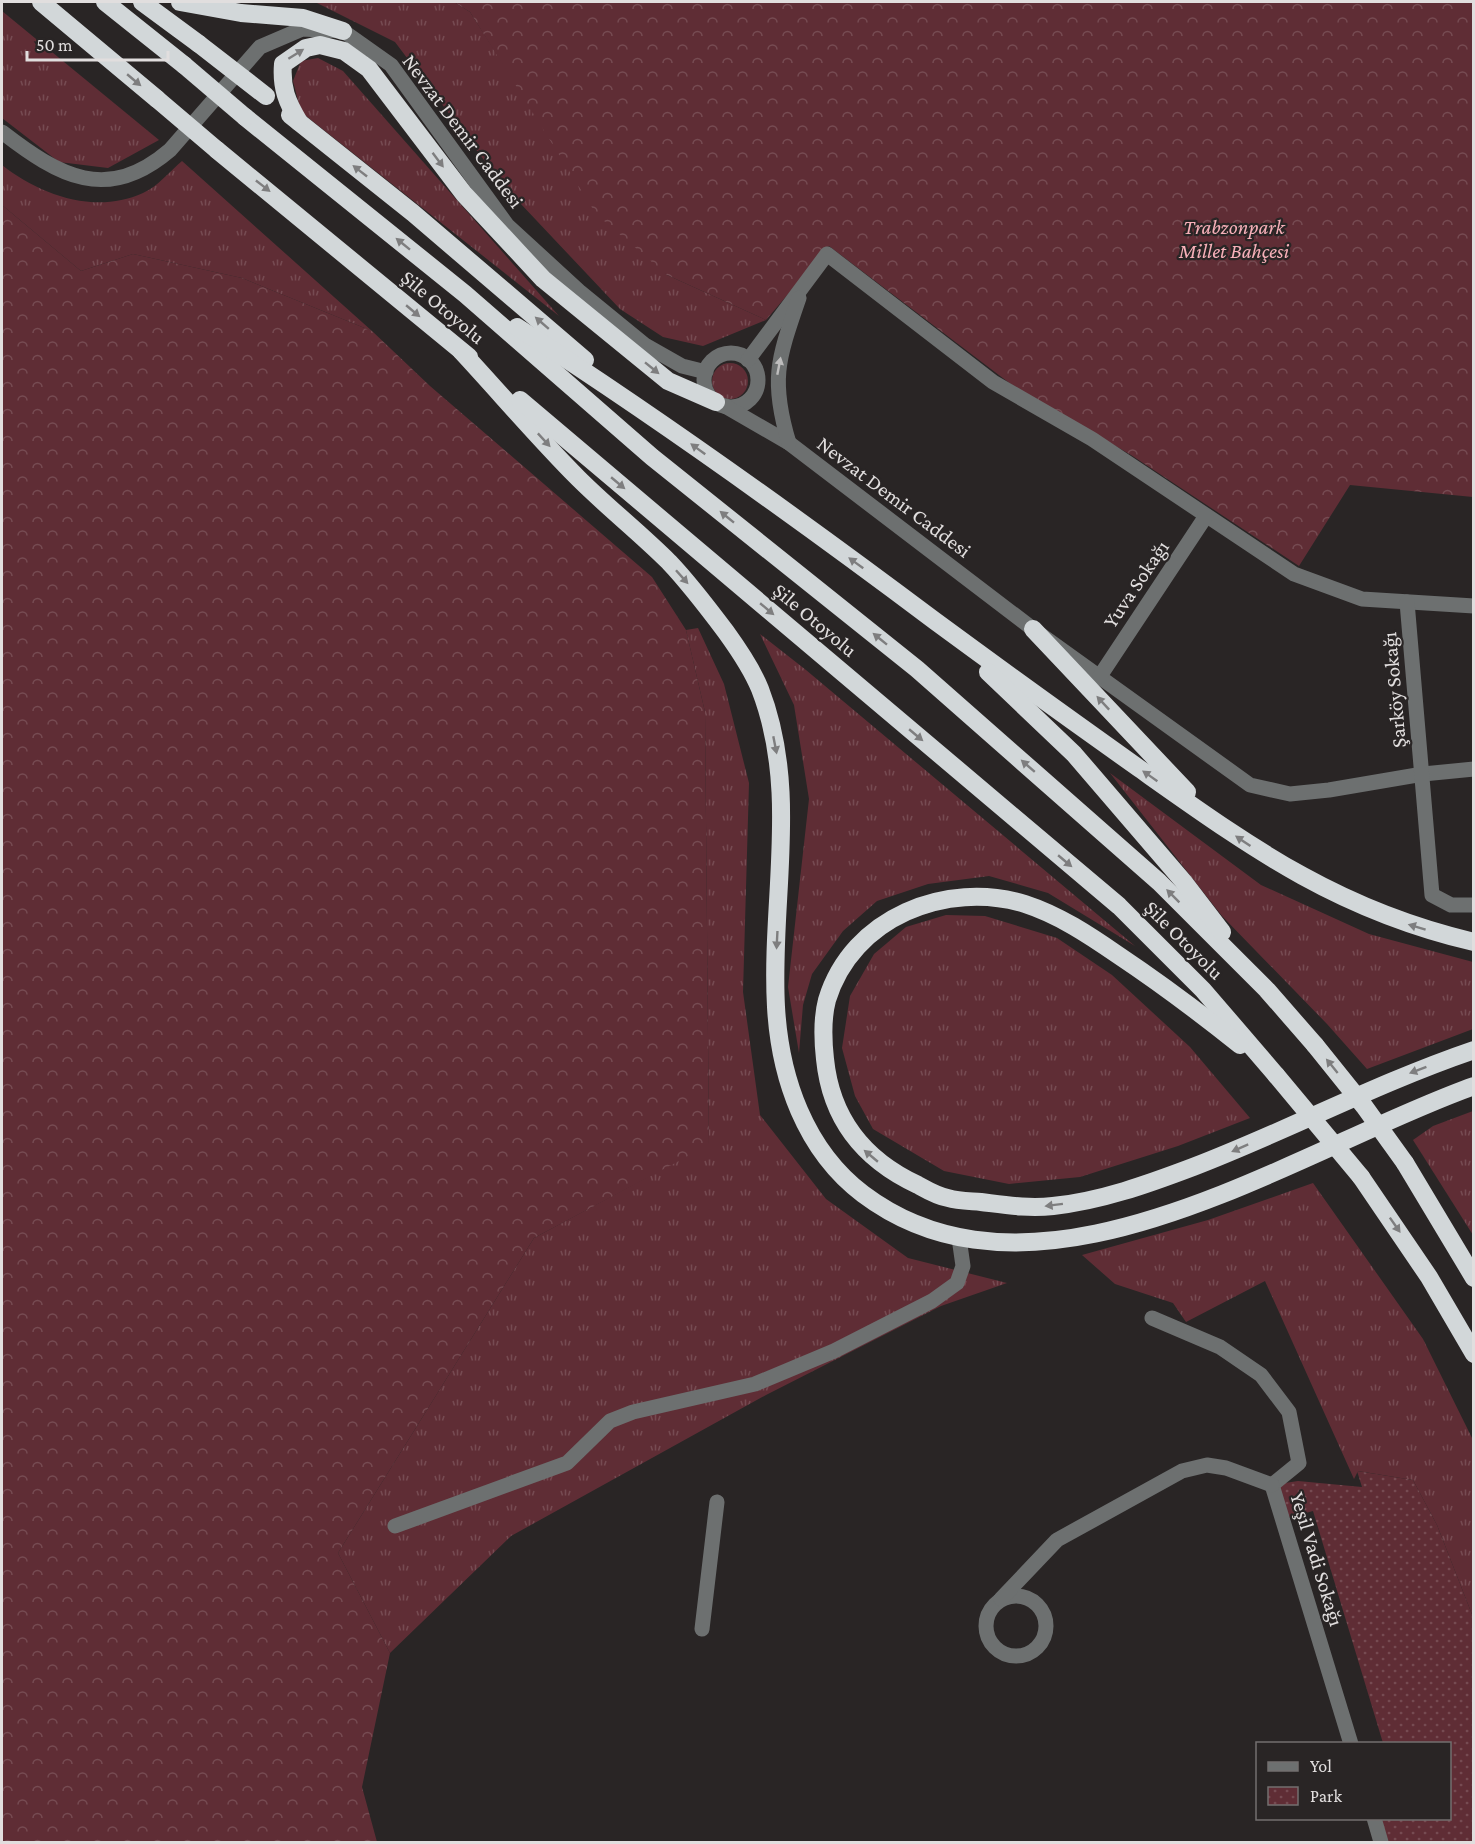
<svg xmlns="http://www.w3.org/2000/svg" width="1475" height="1844" viewBox="0 0 1475 1844" font-family="'Crimson Pro',serif">
  <defs>
    <pattern id="grass-tufts" width="24" height="20" patternUnits="userSpaceOnUse" patternTransform="scale(1.5)"><rect width="24" height="20" fill="#5f2d35"/><path d="M3 7l-1-3M5 7V3M7 7l1-3M15 17l-1-3M17 17v-4M19 17l1-3" fill="none" stroke="#764b52"/></pattern>
    <pattern id="forest-crowns" width="20" height="18" patternUnits="userSpaceOnUse" patternTransform="scale(1.5)"><rect width="20" height="18" fill="#5f2d35"/><path d="M2 6a3 3 0 1 1 6 0M12 15a3 3 0 1 1 6 0" fill="none" stroke="#764b52"/></pattern>
    <pattern id="park-dots" width="8" height="8" patternUnits="userSpaceOnUse" patternTransform="scale(1.5)"><rect width="8" height="8" fill="#5f2d35"/><path d="M2 2h.1M6 6h.1" fill="none" stroke="#764b52" stroke-width="1.8" stroke-linecap="round"/></pattern>
  </defs>
  <rect width="100%" height="100%" fill="#292525"/>
  <g fill="url(#grass-tufts)">
    <path d="M315,2h139l16,10 42,66 155,197 99,45 -63,26 -40,-9 -43,-28 -118,-125 -107,-142z"/>
    <path d="M2,11l157,129 -51,28 -49,-6 -57,-44z"/>
    <path d="M318,58l25,13 216,245 -258,-204 -8,-31 8,-20z"/>
    <path d="M182,161l190,170 -130,-53 -109,-24 -52,17 -79,-66v-40c38,30 93,50 141,28 14,-6 27,-22 39,-32z"/>
    <circle cx="730" cy="381" r="18"/>
    <path d="M698,628l26,56 25,99 -6,209 17,123 66,84 82,59 99,25 -66,23 -175,89 -255,141 -121,117 -52,-100 196,-315 175,-94 -4,-432 -19,-82z"/>
    <path d="M760,634l46,36 329,276 -87,-53 -59,-17 -61,8 -51,17 -34,30 -31,43 -9,31 -4,48 -11,-66 21,-188 -15,-94z"/>
    <path d="M1110,773l151,112 108,49 104,28v67l-106,40 -40,-45 -105,-108z"/>
    <path d="M946,915l39,1 72,22 55,37 78,72 60,71 -72,28 -98,31 -71,7 -65,-13 -71,-42 -18,-33 -13,-48 8,-52 24,-42 32,-27z"/>
    <path d="M1473,1111h1l-1,124 -60,-95 20,-14z"/>
    <path d="M1313,1183l110,156 50,101v177l-36,-92 -24,-45 -55,-9 -4,8 -89,-198 -79,41 -13,-19 -58,-19 -33,-29 126,-35z"/>
  </g>
  <g fill="url(#forest-crowns)">
    <path d="M454,2h1019v495l-123,-12 -51,81 -168,-111 -115,-67 -187,-142 -63,74 -99,-45 -71,-61 -126,-202z"/>
    <path d="M2,205l79,66 52,-17 109,24 130,53 58,55 222,191 34,53 19,82 4,433 -175,93 -196,315 52,100 -28,134 15,55h-375z"/>
  </g>
  <path fill="url(#park-dots)" d="M1357,1471l56,9 24,45 36,92v225h-87l-11,-23 75,-1v-74l-67,-1 -70,-232 -29,8 -12,-34 26,-4 64,6z"/>
  <g fill="none" stroke-linecap="round" stroke-linejoin="round">
    <g stroke="#6d7070" stroke-width="15">
      <path d="M2,132c57,44 105,72 168,18l90,-103 42,-18 41,2 48,34 116,160 72,66 66,54 37,21 24,6"/>
      <circle cx="731" cy="380" r="27"/>
      <path d="M748,360l79,-106 166,128 99,57 202,135 68,25 112,7"/>
      <path d="M725,406l64,37 244,186 217,156 40,9 39,-4 94,-16 51,-5"/>
      <path d="M789,443c-19,-63 -11,-84 10,-145"/>
      <path d="M1407,602l25,293 19,10h23"/>
      <path d="M1100,676l106,-160"/>
      <path d="M1152,1318l68,29 41,28 28,37 10,51 -27,22"/>
      <path d="M1272,1485l79,259"/>
      <path d="M395,1526l172,-63 43,-42 23,-9 122,-28 79,-33 98,-50 25,-18 6,-17 -4,-28"/>
      <circle cx="1016" cy="1626" r="30"/>
      <path d="M1001,1599l56,-59 125,-69 25,-6 19,3 46,17"/>
      <path d="M702,1629l15,-127"/>
      <path d="M1374,1818l7,24"/>
    </g>
    <g stroke="#d2d7d9" stroke-width="18">
      <path d="M41,2l116,97"/>
      <path d="M105,2l79,63"/>
      <path d="M142,2l57,42"/>
      <path d="M180,2l61,11 62,5 40,13"/>
      <path d="M290,115l123,98 172,147"/>
      <path d="M245,117l220,177 187,163 265,212 242,213 108,108 48,55"/>
      <path d="M299,122c-12,-20 -18,-34 -16,-58l23,-16 14,-3 24,6 25,18 95,125 79,85 125,102 48,21"/>
      <path d="M217,150l252,207"/>
      <path d="M517,327c143,92 282,192 418,294 68,50 136,99 205,148 112,79 197,141 334,173"/>
      <path d="M461,351c39,42 77,87 117,127 29,29 62,55 91,84 21,22 39,46 57,70 13,18 26,37 34,57 40,103 10,211 16,318 4,71 29,143 87,187 178,134 435,-46 611,-108"/>
      <path d="M520,400l599,506 84,84 73,85"/>
      <path d="M1033,629l154,163"/>
      <path d="M988,672l86,82 109,127 39,51"/>
      <path d="M1240,1045c-40,-32 -80,-62 -122,-90 -29,-20 -59,-40 -93,-51 -78,-24 -173,13 -198,96 -5,19 -4,41 -2,59 6,60 39,101 93,126 9,5 19,11 30,13 10,3 22,3 33,4 24,3 48,7 72,4 48,-5 95,-22 140,-39 94,-36 184,-84 281,-117"/>
      <path d="M1405,1163l69,115"/>
      <path d="M1361,1177l68,100 45,77"/>
    </g>
    <g stroke="#d2d7d9" stroke-width="18">
      <path d="M199,44l67,52"/>
      <path d="M184,65l61,52"/>
      <path d="M157,99l60,51"/>
      <path d="M1315,1045l49,61 41,57"/>
      <path d="M1276,1075l85,102"/>
    </g>
  </g>
  <defs><path id="oneway-solid" d="M-6-.8H1V-3.2L6.5 0L1 3.2V.8H-6Z" transform="scale(1.5)"/></defs>
  <g fill="#7e7e7f">
    <use href="#oneway-solid" transform="translate(296 54) rotate(-32)"/>
    <use href="#oneway-solid" transform="translate(134 80) rotate(40)"/>
    <use href="#oneway-solid" transform="translate(438 160) rotate(53)"/>
    <use href="#oneway-solid" transform="translate(360 171) rotate(-142)"/>
    <use href="#oneway-solid" transform="translate(263 186) rotate(38)"/>
    <use href="#oneway-solid" transform="translate(403 244) rotate(-141)"/>
    <use href="#oneway-solid" transform="translate(413 311) rotate(40)"/>
    <use href="#oneway-solid" transform="translate(542 323) rotate(-139)"/>
    <use href="#oneway-solid" transform="translate(652 368) rotate(39)"/>
    <use href="#oneway-solid" transform="translate(544 440) rotate(47)"/>
    <use href="#oneway-solid" transform="translate(698 449) rotate(-144)"/>
    <use href="#oneway-solid" transform="translate(618 483) rotate(40)"/>
    <use href="#oneway-solid" transform="translate(727 517) rotate(-141)"/>
    <use href="#oneway-solid" transform="translate(856 563) rotate(-144)"/>
    <use href="#oneway-solid" transform="translate(682 577) rotate(48)"/>
    <use href="#oneway-solid" transform="translate(767 609) rotate(40)"/>
    <use href="#oneway-solid" transform="translate(880 639) rotate(-141)"/>
    <use href="#oneway-solid" transform="translate(1103 703) rotate(-133)"/>
    <use href="#oneway-solid" transform="translate(916 735) rotate(40)"/>
    <use href="#oneway-solid" transform="translate(775 745) rotate(79)"/>
    <use href="#oneway-solid" transform="translate(1028 766) rotate(-139)"/>
    <use href="#oneway-solid" transform="translate(1150 776) rotate(-145)"/>
    <use href="#oneway-solid" transform="translate(1243 841) rotate(-146)"/>
    <use href="#oneway-solid" transform="translate(1065 861) rotate(40)"/>
    <use href="#oneway-solid" transform="translate(1173 896) rotate(-135)"/>
    <use href="#oneway-solid" transform="translate(1417 927) rotate(-163)"/>
    <use href="#oneway-solid" transform="translate(777 940) rotate(93)"/>
    <use href="#oneway-solid" transform="translate(1332 1066) rotate(-129)"/>
    <use href="#oneway-solid" transform="translate(1418 1070) rotate(159)"/>
    <use href="#oneway-solid" transform="translate(1240 1148) rotate(156)"/>
    <use href="#oneway-solid" transform="translate(871 1156) rotate(-140)"/>
    <use href="#oneway-solid" transform="translate(1054 1205) rotate(173)"/>
    <use href="#oneway-solid" transform="translate(1395 1225) rotate(55)"/>
  </g>
  <use fill="#bebdbd" href="#oneway-solid" transform="translate(779 366) rotate(-79)"/>
  <g text-anchor="middle" dominant-baseline="central" stroke-width="4.5" stroke-linejoin="round" paint-order="stroke">
    <g font-size="21" fill="#e1dede" stroke="#292525">
      <text transform="translate(463 131) rotate(53)">Nevzat Demir Caddesi</text>
      <text transform="translate(443 307) rotate(40)">Şile Otoyolu</text>
      <text transform="translate(894 497) rotate(37)">Nevzat Demir Caddesi</text>
      <text transform="translate(1136 584) rotate(-56)">Yuva Sokağı</text>
      <text transform="translate(815 620) rotate(40)">Şile Otoyolu</text>
      <text transform="translate(1394 690) rotate(-95)">Şarköy Sokağı</text>
      <text transform="translate(1184 940) rotate(45)">Şile Otoyolu</text>
      <text transform="translate(1317 1559) rotate(73)">Yeşil Vadi Sokağı</text>
    </g>
    <g font-size="21" font-style="italic" fill="#f7b0b9" stroke="#292525">
      <text x="1234" y="227">Trabzonpark<tspan x="1234" dy="24">Millet Bahçesi</tspan></text>
    </g>
  </g>
  <rect width="1475" height="1844" fill="none" stroke="#e1dede" stroke-width="6"/>
  <rect x="1256" y="1742" width="195" height="78" fill="#292525" stroke="#736f6f" stroke-width="1.5"/>
  <rect x="1268" y="1762" width="30" height="9" fill="#6d7070" stroke="#736f6f" stroke-width="1.5"/>
  <text x="1310" y="1772" font-size="18" fill="#e1dede">Yol</text>
  <rect x="1268" y="1787" width="30" height="18" fill="url(#park-dots)" stroke="#736f6f" stroke-width="1.5"/>
  <text x="1310" y="1802" font-size="18" fill="#e1dede">Park</text>
  <path d="M27 51v9h141v-9" fill="none" stroke="#e1dede" stroke-width="3"/>
  <text x="36" y="51" font-size="18" fill="#e1dede" stroke="#292525" stroke-width="4.5" paint-order="stroke">50 m</text>
</svg>
